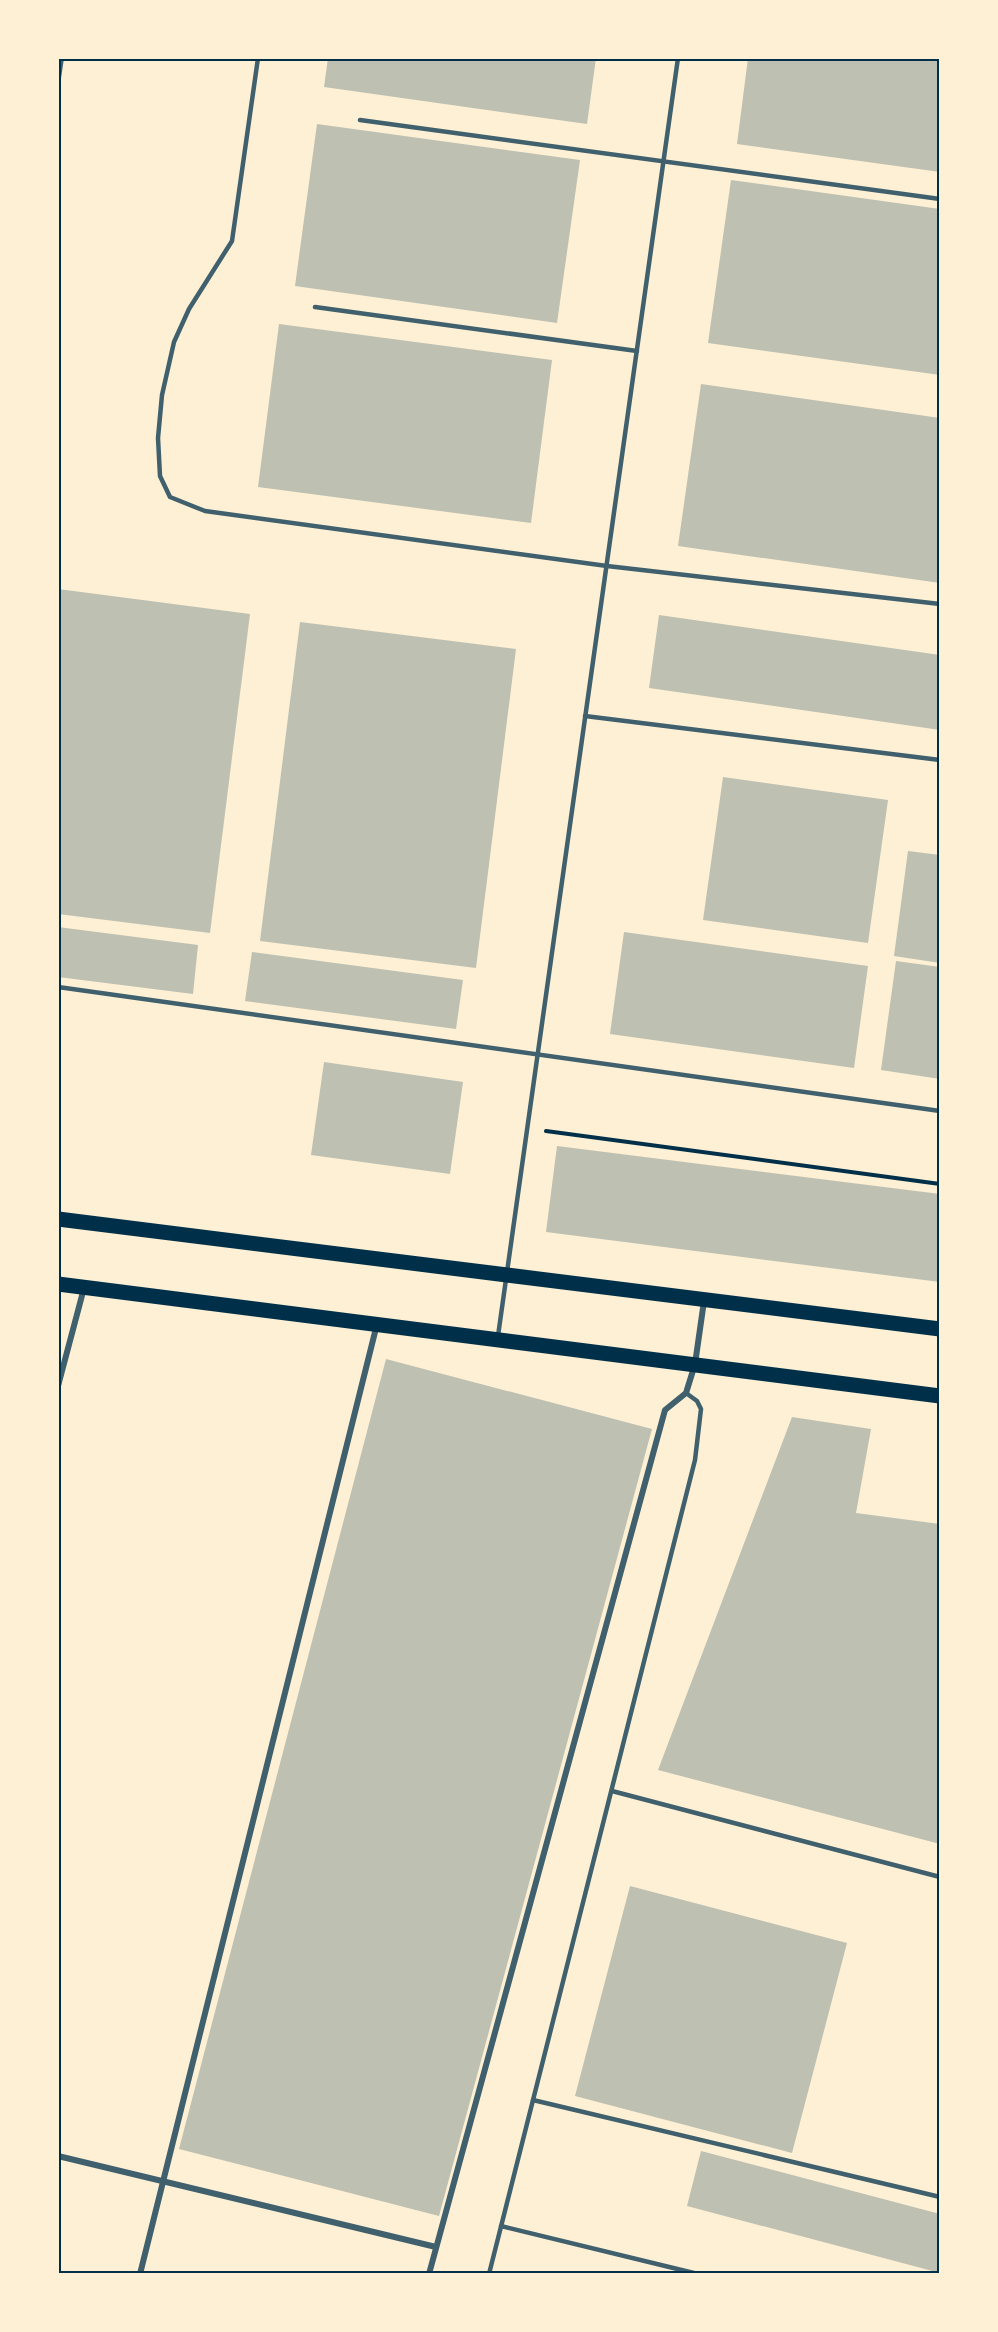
<svg xmlns="http://www.w3.org/2000/svg" width="998" height="2332" viewBox="0 0 998 2332" font-family="Overpass,sans-serif">
  <rect width="100%" height="100%" fill="#fdf0d5"/>
  <g fill="#bec0b2">
    <path d="M328,58h268l-9,66 -263,-37z"/>
    <path d="M748,58h192v114l-203,-28z"/>
    <path d="M317,124l263,36 -23,163 -262,-37z"/>
    <path d="M731,180l209,29v166l-232,-32z"/>
    <path d="M279,324l273,36 -21,163 -273,-36z"/>
    <path d="M701,384l239,34v165l-262,-37z"/>
    <path d="M58,589l192,25 -40,319 -152,-19z"/>
    <path d="M659,615l281,40v75l-291,-42z"/>
    <path d="M300,622l216,27 -40,319 -216,-27z"/>
    <path d="M723,777l165,23 -20,143 -165,-23z"/>
    <path d="M908,851l32,4v108l-46,-7z"/>
    <path d="M58,927l140,18 -5,49 -135,-17z"/>
    <path d="M624,932l244,34 -14,102 -244,-34z"/>
    <path d="M252,952l211,28 -7,49 -211,-28z"/>
    <path d="M896,961l44,6v112l-59,-9z"/>
    <path d="M324,1062l139,20 -13,92 -139,-19z"/>
    <path d="M557,1146l383,48v88l-394,-50z"/>
    <path d="M386,1359l266,70 -213,787 -260,-67z"/>
    <path d="M792,1417l79,12 -15,84 84,11v320l-282,-74z"/>
    <path d="M630,1886l217,57 -55,210 -217,-57z"/>
    <path d="M701,2151l239,63v59l-253,-67z"/>
  </g>
  <g fill="none" stroke-linecap="round" stroke-linejoin="round">
    <path stroke="#003049" stroke-width="4" d="M546,1131l394,53"/>
    <g stroke="#3f606c" stroke-width="4.5">
      <path d="M258,58l-26,183 -43,68 -15,33 -12,53 -4,43 2,38 10,21 35,14 402,55 333,38"/>
      <path d="M360,120l580,79"/>
      <path d="M315,307l322,44"/>
      <path d="M585,716l355,44"/>
      <path d="M58,987l882,124"/>
      <path d="M498,1336l180,-1278"/>
      <path d="M612,1791l328,86"/>
      <path d="M533,2100l407,97"/>
      <path d="M501,2226l197,48"/>
      <path d="M489,2274l206,-814 6,-51 -4,-8 -11,-8"/>
    </g>
    <g stroke="#3f606c" stroke-width="6">
      <path d="M58,78l3,-20"/>
      <path d="M58,1386l26,-98"/>
      <path d="M58,2156l378,91"/>
      <path d="M140,2274l237,-950"/>
      <path d="M429,2274l236,-864 21,-17 9,-29 9,-63"/>
    </g>
    <g stroke="#003049" stroke-width="15">
      <path d="M58,1219l882,110"/>
      <path d="M58,1284l882,112"/>
    </g>
  </g>
  <rect width="998" height="2332" fill="none" stroke="#fdf0d5" stroke-width="120"/>
  <rect x="60" y="60" width="878" height="2212" fill="none" stroke="#003049" stroke-width="2"/>
</svg>
